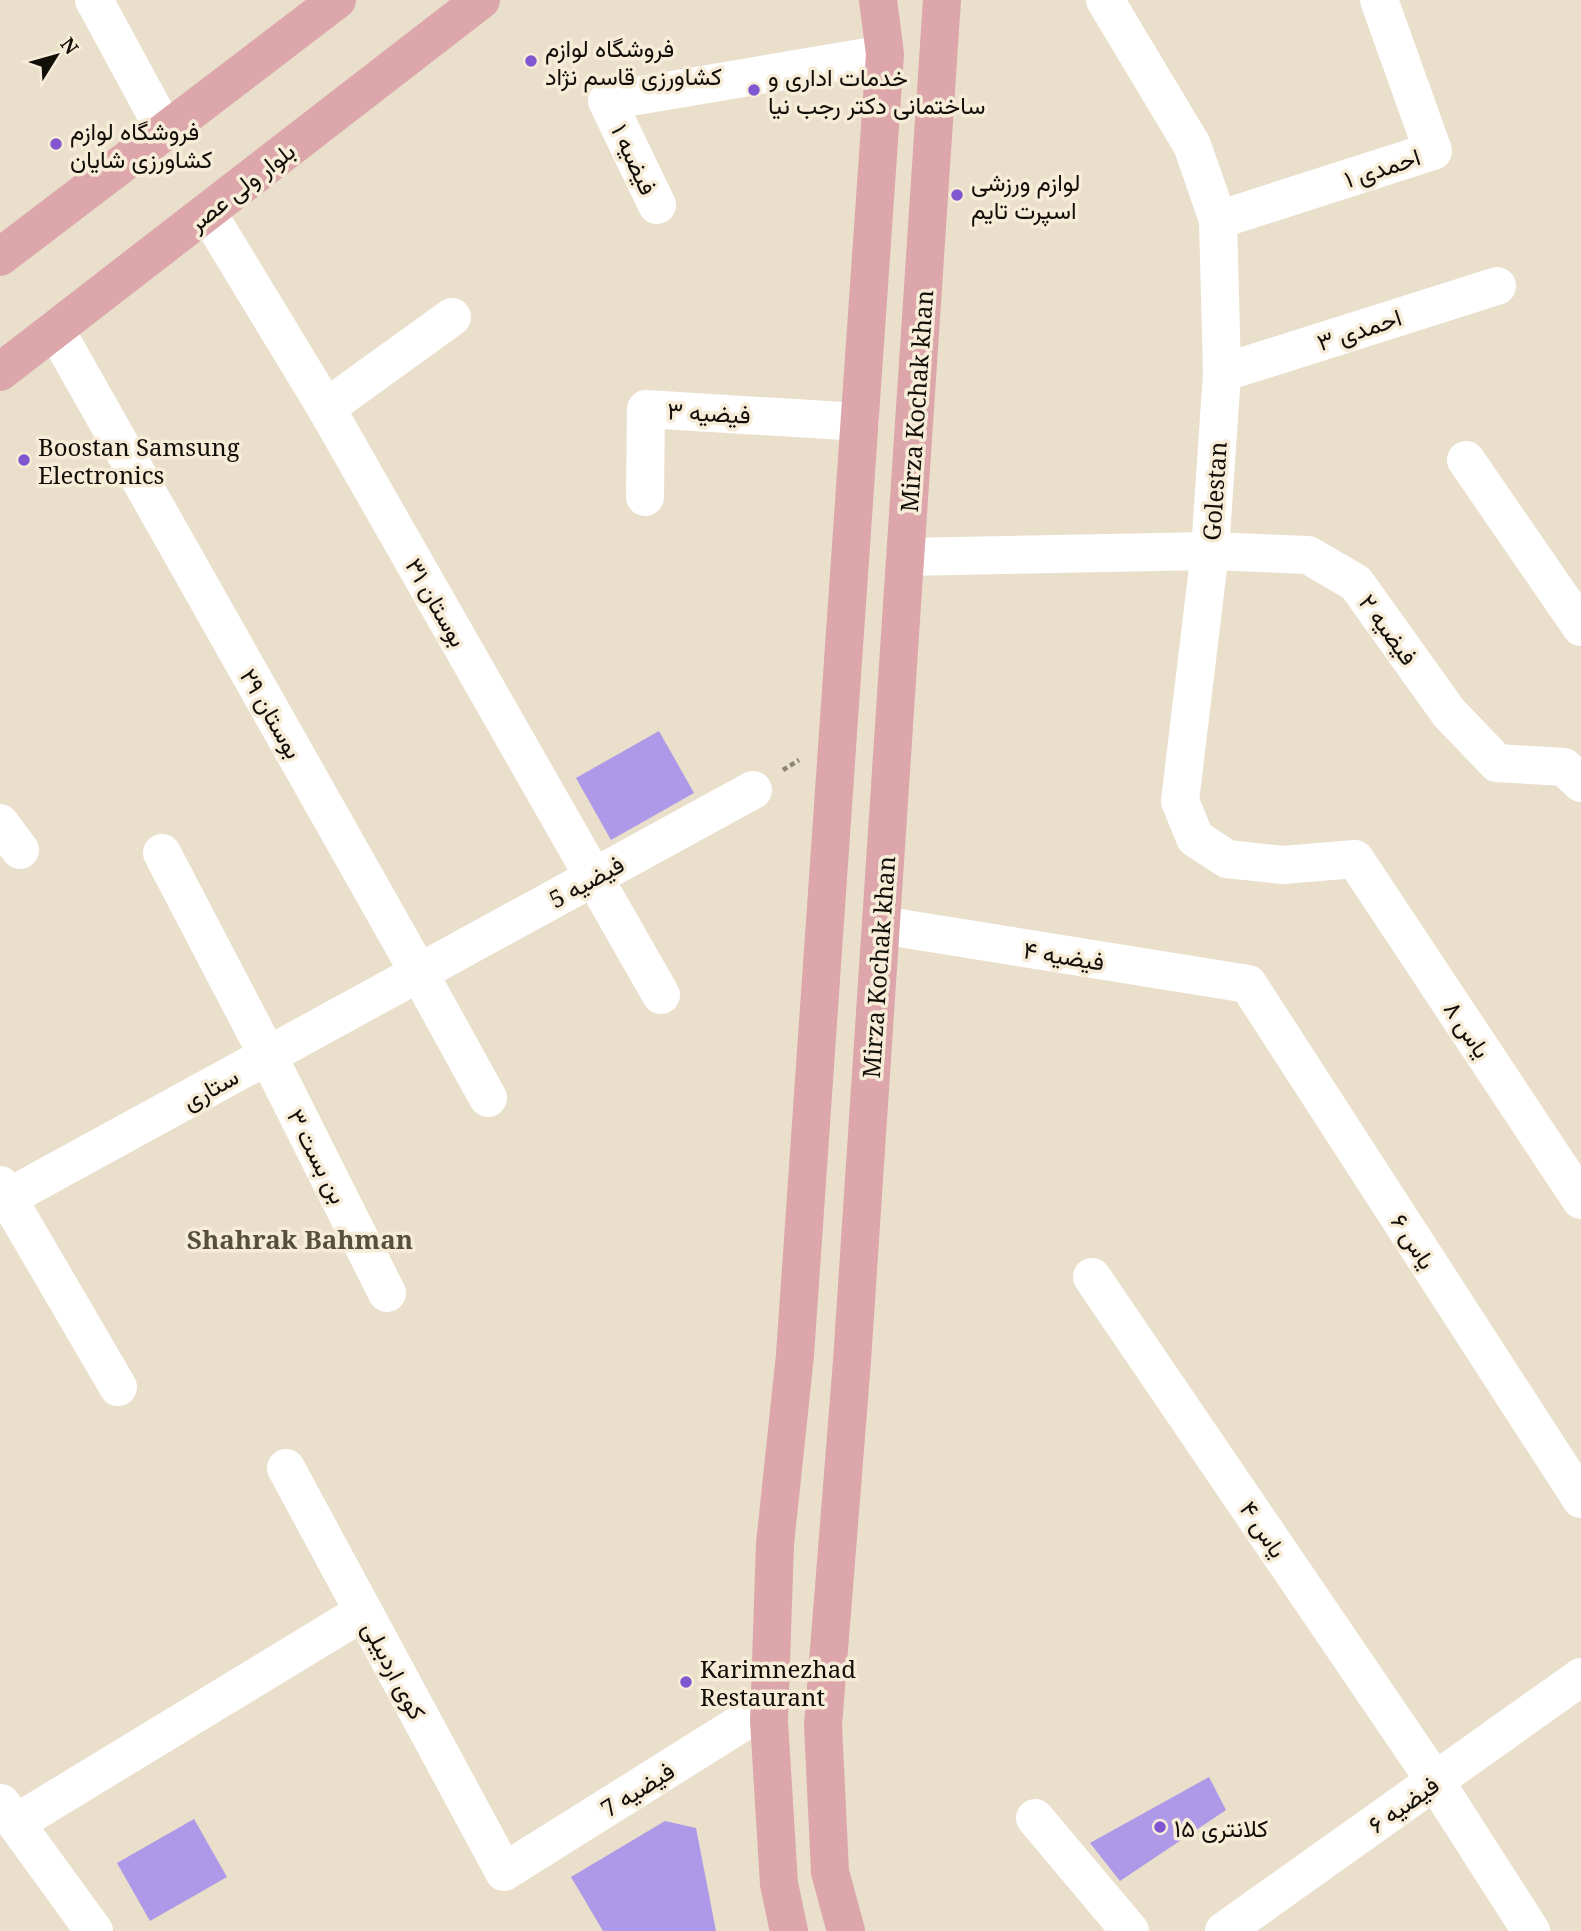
<svg xmlns="http://www.w3.org/2000/svg" width="1581" height="1931" viewBox="0 0 1581 1931" font-family="'Noto Serif',Vazirmatn,serif">
  <rect width="100%" height="100%" fill="#e9dfcb"/>
  <g fill="#ae99e8">
    <path d="M659,731l35,62 -83,47 -35,-62z"/>
    <path d="M1209,1777l17,33 -106,71 -30,-38z"/>
    <path d="M194,1819l33,58 -77,44 -33,-58z"/>
    <path d="M665,1821l31,7 20,103h-113l-32,-54z"/>
  </g>
  <g fill="none" stroke-linecap="round" stroke-linejoin="round">
    <path stroke="#8c8577" stroke-width="4.5" stroke-dasharray="5 3.5" stroke-linecap="butt" d="M783,770l16,-10"/>
    <g stroke="#fff" stroke-width="38">
      <path d="M94,0l71,131"/>
      <path d="M1105,0l87,145 26,75 4,153 -12,178 -30,250 15,37 32,21 56,6 72,-6 226,341"/>
      <path d="M657,205l-50,-104 278,-47"/>
      <path d="M207,212l119,196 335,587"/>
      <path d="M1218,220l215,-69 -54,-151"/>
      <path d="M55,329l364,644 69,125"/>
      <path d="M1222,373l275,-87"/>
      <path d="M326,408l126,-91"/>
      <path d="M1466,460l115,167"/>
      <path d="M645,497l1,-88 214,13"/>
      <path d="M905,557l305,-6 98,4 48,28 93,130 48,50 67,4 17,16"/>
      <path d="M0,823l20,27"/>
      <path d="M162,853l106,203 119,237"/>
      <path d="M881,925l367,59 333,515"/>
      <path d="M0,1185l118,202"/>
      <path d="M0,1202l753,-412"/>
      <path d="M1092,1277l343,504 96,150"/>
      <path d="M286,1468l218,404 266,-167"/>
      <path d="M1,1803l93,128"/>
      <path d="M1035,1818l95,113"/>
      <path d="M16,1823l347,-211"/>
      <path d="M1224,1931l357,-254"/>
    </g>
    <g stroke="#dca6ab" stroke-width="38">
      <path d="M0,257l337,-257"/>
      <path d="M0,372l481,-372"/>
      <path d="M789,1931l-10,-47 -10,-163 6,-177 20,-189 90,-1301 -7,-54"/>
      <path d="M846,1931l-16,-59 -7,-147 29,-364 90,-1361"/>
    </g>
  </g>
  <g fill="#8057d0" stroke="#f6ecd8" stroke-width="2.5">
    <circle cx="531" cy="61" r="7"/>
    <circle cx="754" cy="90" r="7"/>
    <circle cx="56" cy="144" r="7"/>
    <circle cx="957" cy="195" r="7"/>
    <circle cx="24" cy="460" r="7"/>
    <circle cx="686" cy="1682" r="7"/>
    <circle cx="1160" cy="1827" r="7"/>
  </g>
  <g text-anchor="middle" dominant-baseline="central" stroke-width="7" stroke-linejoin="round" paint-order="stroke">
    <g font-size="24" fill="#120e08" stroke="#f6ecd8" text-anchor="start">
      <text x="545" y="47">فروشگاه لوازم<tspan x="545" dy="28">کشاورزی قاسم نژاد</tspan></text>
      <text x="768" y="76">خدمات اداری و<tspan x="768" dy="28">ساختمانی دکتر رجب نیا</tspan></text>
      <text x="70" y="130">فروشگاه لوازم<tspan x="70" dy="28">کشاورزی شایان</tspan></text>
      <text x="971" y="181">لوازم ورزشی<tspan x="971" dy="28">اسپرت تایم</tspan></text>
      <text x="38" y="446">Boostan Samsung<tspan x="38" dy="28">Electronics</tspan></text>
      <text x="700" y="1668">Karimnezhad<tspan x="700" dy="28">Restaurant</tspan></text>
      <text x="1174" y="1827">کلانتری ۱۵</text>
    </g>
    <g font-size="24" fill="#120e08" stroke="#f6ecd8">
      <text transform="translate(635 159) rotate(65)">فیضیه ۱</text>
      <text transform="translate(1382 167) rotate(-18)">احمدی ۱</text>
      <text transform="translate(241 186) rotate(-38)">بلوار ولی عصر</text>
      <text transform="translate(1359 329) rotate(-18)">احمدی ۳</text>
      <text transform="translate(916 401) rotate(-86)">Mirza Kochak khan</text>
      <text transform="translate(709 412) rotate(3)">فیضیه ۳</text>
      <text transform="translate(1214 491) rotate(-86)">Golestan</text>
      <text transform="translate(437 602) rotate(60)">بوستان ۳۱</text>
      <text transform="translate(1389 629) rotate(54)">فیضیه ۲</text>
      <text transform="translate(272 713) rotate(60)">بوستان ۲۹</text>
      <text transform="translate(586 881) rotate(-29)">فیضیه 5</text>
      <text transform="translate(1064 955) rotate(9)">فیضیه ۴</text>
      <text transform="translate(878 967) rotate(-86)">Mirza Kochak khan</text>
      <text transform="translate(1468 1029) rotate(56)">یاس ۸</text>
      <text transform="translate(210 1088) rotate(-29)">ستاری</text>
      <text transform="translate(318 1156) rotate(63)">بن بست ۳</text>
      <text transform="translate(1414 1241) rotate(57)">یاس ۶</text>
      <text transform="translate(1264 1529) rotate(56)">یاس ۴</text>
      <text transform="translate(395 1670) rotate(62)">کوی اردبیلی</text>
      <text transform="translate(637 1789) rotate(-32)">فیضیه 7</text>
      <text transform="translate(1403 1804) rotate(-35)">فیضیه ۶</text>
    </g>
    <g font-size="26" font-weight="bold" fill="#574f3e" stroke="#f6ecd8">
      <text x="300" y="1239">Shahrak Bahman</text>
    </g>
  </g>
  <g transform="translate(56 56) rotate(53)" stroke="#f6ecd8" stroke-width="5" paint-order="stroke">
  <path d="M0-5L12 26L0 18L-12 26Z" fill="#120e08"/>
  <text y="-10" font-size="19" font-weight="bold" text-anchor="middle" fill="#120e08">N</text>
  </g>
</svg>
